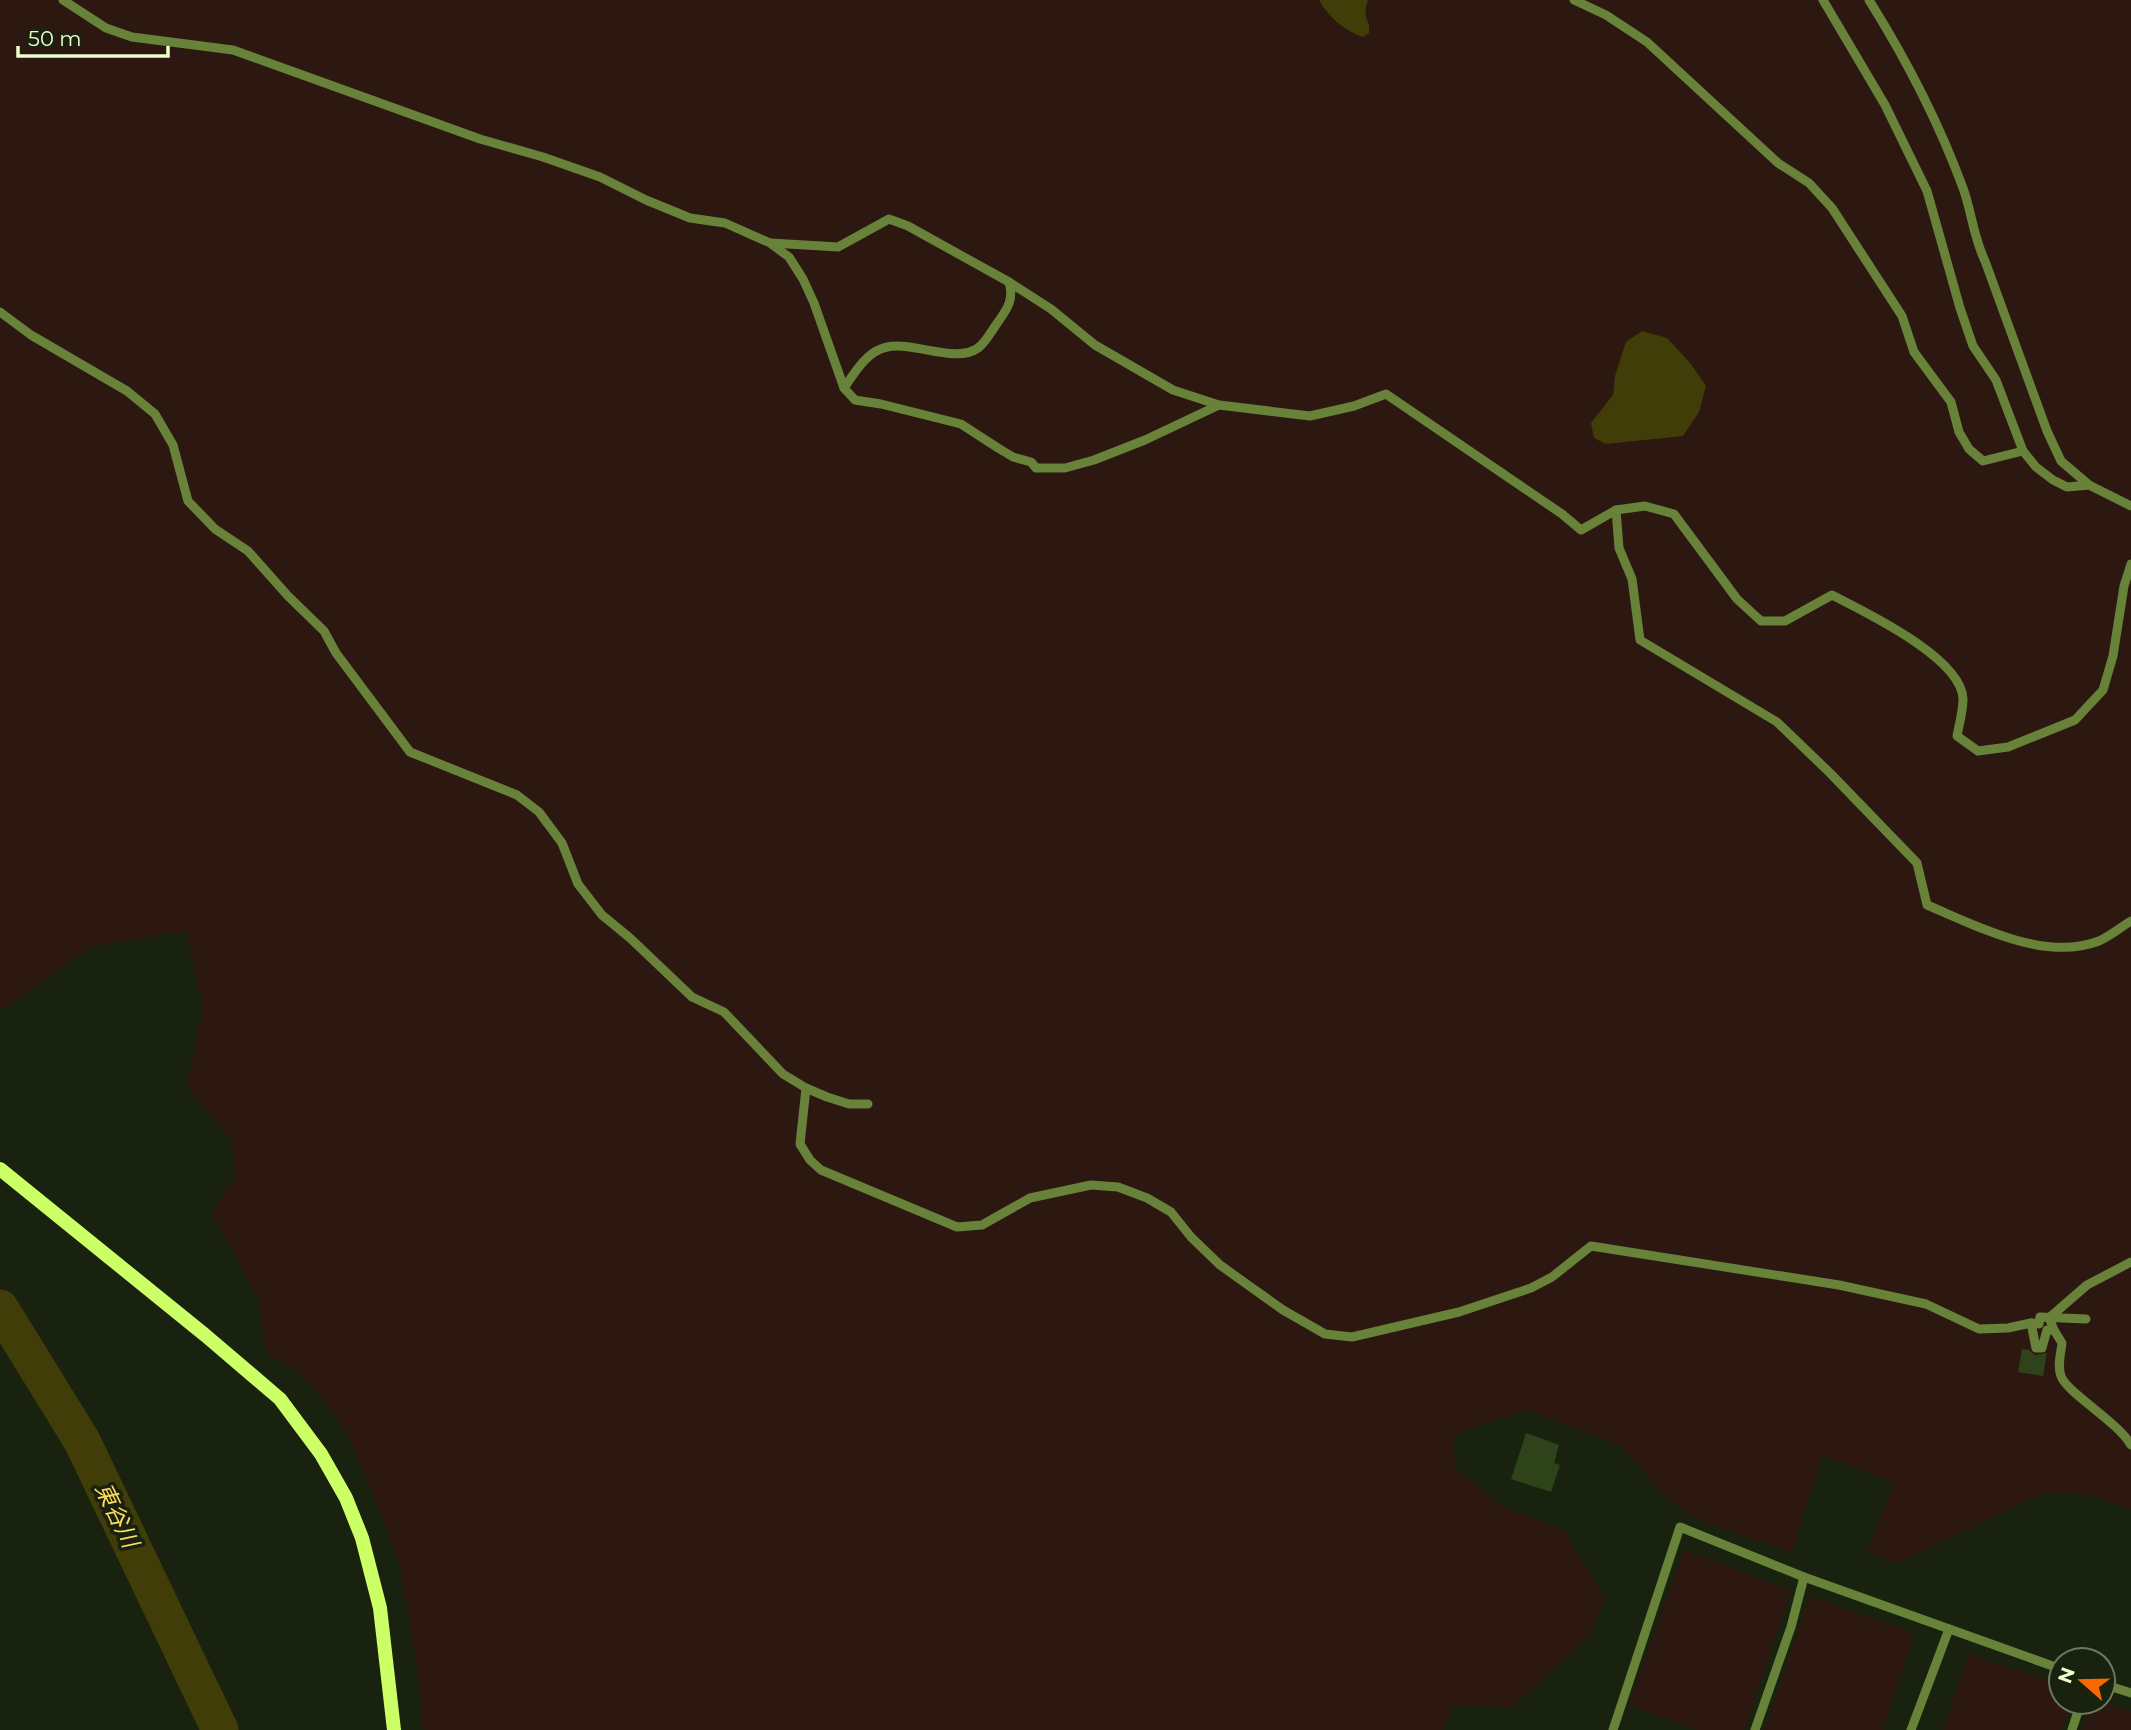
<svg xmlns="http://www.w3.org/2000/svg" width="2131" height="1730" viewBox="0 0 2131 1730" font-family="Montserrat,'Noto Sans JP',sans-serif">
  <rect width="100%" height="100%" fill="#18220e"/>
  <g fill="#2c1811">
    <path d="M0,0h2131v1510l-38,-14 -49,-4 -147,72 -30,-12 27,-69 -72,-28 -30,98 -98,-35 -25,-18 -49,-55 -95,-35 -71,24 1,35 48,38 61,23 41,69 -17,38 -76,70 -59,-2 -9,25h-1021l-3,-43 -21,-125 -31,-81 -19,-43 -19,-30 -32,-37 -30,-17 -11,-58 -46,-85 25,-35 -5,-36 -45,-54 17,-79 -17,-76 -96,16 -82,60 -8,1z"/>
    <path d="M1684,1549l107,41 -47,140h-48l-67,-25z"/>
    <path d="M1810,1596l105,37 -32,97h-119z"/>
    <path d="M1968,1654l93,30v18h10l-9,28h-119z"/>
    <path d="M2103,1701l28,10v19h-49l9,-28z"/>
  </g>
  <g fill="#403d09">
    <path d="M1319,0h49c-3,8 -4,16 1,24v9l-6,4c-18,-6 -35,-20 -44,-37z"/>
    <path d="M1642,331l25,7 24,26 15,22 -7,26 -16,24 -77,8 -12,-6 -3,-15 22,-28 2,-19 11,-34z"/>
  </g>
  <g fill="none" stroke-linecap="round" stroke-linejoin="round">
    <path stroke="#403d09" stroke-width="37" d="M0,1308l82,133 138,289"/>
  </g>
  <g fill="#2e431a">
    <path d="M2022,1349l7,1 6,5 12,-2 -4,23 -25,-4z"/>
    <path d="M1526,1433l33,12 -5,18 6,2 -9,27 -40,-13z"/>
  </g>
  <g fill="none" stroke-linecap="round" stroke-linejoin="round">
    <g stroke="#688239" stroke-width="9">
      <path d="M63,0l43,28 26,9 101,13 247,89 63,18 57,20 46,23 44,18 35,5 45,20 19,14 14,22 11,24 30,85 11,12 26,4 80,20 37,24 15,9 18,5 5,6h29l29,-8 51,-20 74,-35 91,11 44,-10 32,-12 176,120 19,16 35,-20 29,-4 29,8 63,85 24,22h24l47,-26c33,17 130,63 131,104 0,12 -4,26 -6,37l21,15 30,-4 67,-27 28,-30 10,-34 11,-70 7,-22"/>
      <path d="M1574,0l32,15 41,27 131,121 31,20 23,25 70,108 12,36 37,50 8,30 10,17 14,12 40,-10 13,16 17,13 14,7 22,-2 42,21"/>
      <path d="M1823,0l62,105 42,86 33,117 13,38 23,34 27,71"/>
      <path d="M1869,0c37,59 70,123 94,188 9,25 10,48 22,73l62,170 14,30 28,24"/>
      <path d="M771,243l67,4 51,-28 19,7 101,56 42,27 44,36 78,45 46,15"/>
      <path d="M0,312l31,23 96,56 28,23 18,31 15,56 27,28 33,22 40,45 36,35 12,22 74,99 107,43 22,17 23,31 16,41 24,31 28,23 62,59 32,15 59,62 23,14 21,9 22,7h19"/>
      <path d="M844,388c11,-16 23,-37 43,-41 26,-6 69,17 91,1 8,-6 14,-18 20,-26 10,-14 16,-23 11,-40"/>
      <path d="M1616,510l3,38 13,31 8,61 137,82 53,51 87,90 10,42c50,21 117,57 172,36 11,-5 22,-14 32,-20"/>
      <path d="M806,1088l-6,56 10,16 11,10 136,57 25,-2 48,-27 61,-13 27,2 29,11 24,14 20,25 29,28 63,45 42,24 27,3 107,-25 72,-24 21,-11 39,-31 248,39 87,19 53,25 29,-1 23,-5 5,25h6l5,-18h7l8,13c-1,10 -5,22 -1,33 5,16 57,46 70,69"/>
      <path d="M2031,1323l8,1 1,-7 46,2"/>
      <path d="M2054,1330l-5,-12 38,-33 44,-23"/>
      <path d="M2103,1684l28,9"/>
      <path d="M1613,1730l67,-203 124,50 257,92"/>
      <path d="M1755,1730l36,-103 13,-50"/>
      <path d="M1911,1730l38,-101"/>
      <path d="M2072,1730l9,-28"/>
    </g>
    <path stroke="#cf6" stroke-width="14" d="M0,1169l205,166 75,64 41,55 25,44 16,40 18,70 14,122"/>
  </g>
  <g text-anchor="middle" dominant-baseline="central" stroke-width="7" stroke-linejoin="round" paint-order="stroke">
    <g font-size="23" font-style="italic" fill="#ffda5d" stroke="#18220e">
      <text transform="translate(117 1515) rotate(64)">東谷川</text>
    </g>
  </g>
  <g transform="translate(2082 1681) rotate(290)"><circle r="33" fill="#18220e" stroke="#6c7a5b" stroke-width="2"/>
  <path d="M0-5L12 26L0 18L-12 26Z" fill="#fa6600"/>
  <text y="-10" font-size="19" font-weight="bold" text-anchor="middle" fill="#ebffcf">N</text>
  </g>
  <path d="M18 46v10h150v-10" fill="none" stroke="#ebffcf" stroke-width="3.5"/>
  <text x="28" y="46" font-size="21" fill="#ebffcf" stroke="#18220e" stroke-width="5" paint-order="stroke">50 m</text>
</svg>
